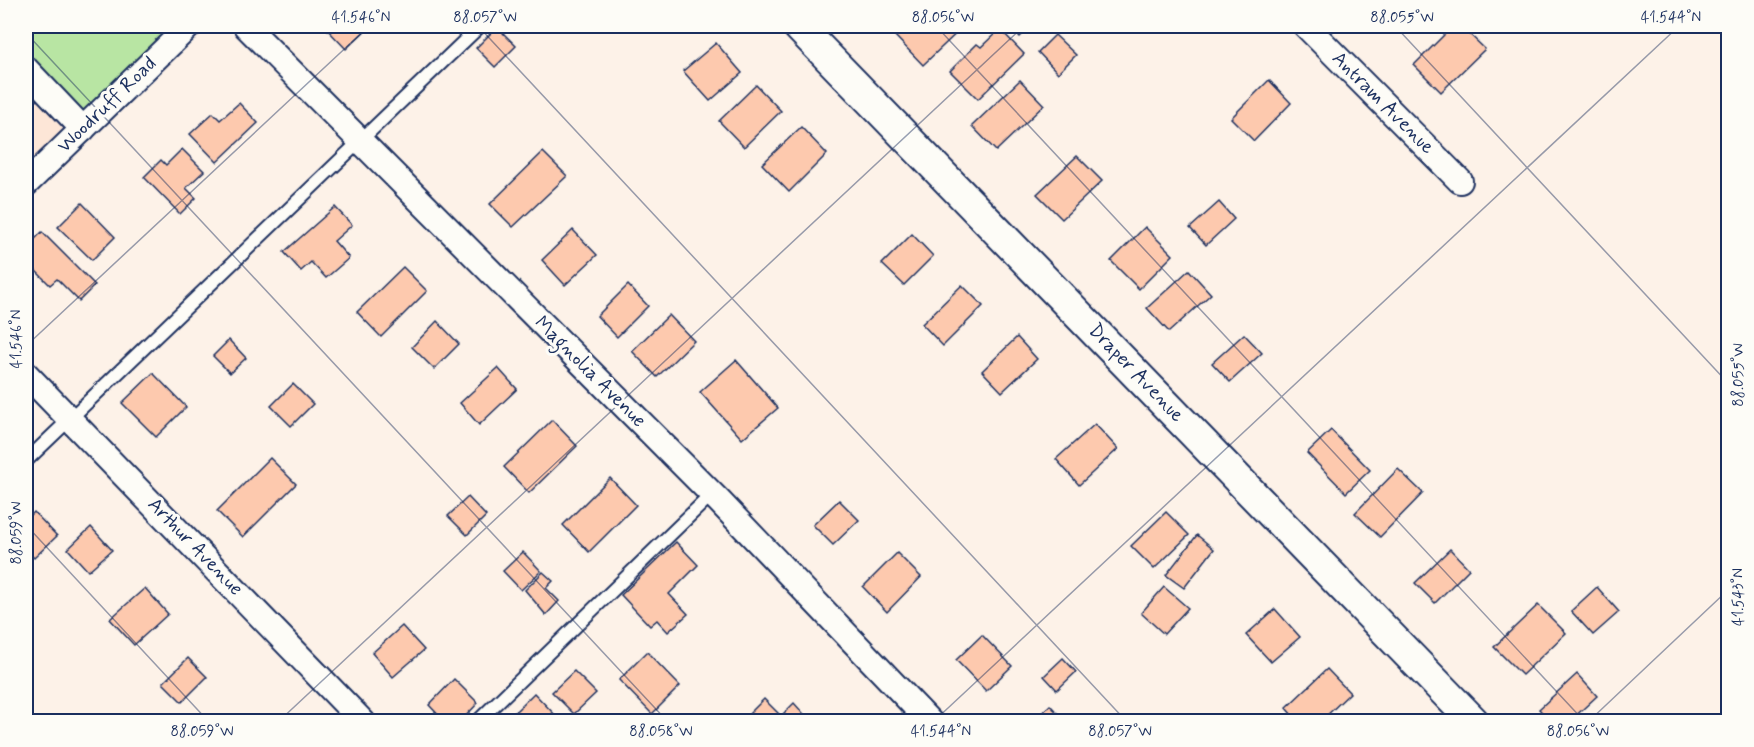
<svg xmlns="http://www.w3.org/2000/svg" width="1754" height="747" viewBox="0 0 1754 747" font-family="Mynerve,sans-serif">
  <rect width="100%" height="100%" fill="#fdf2e8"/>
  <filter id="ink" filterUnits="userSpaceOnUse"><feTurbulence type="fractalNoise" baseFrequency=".0167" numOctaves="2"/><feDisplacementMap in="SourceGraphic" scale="12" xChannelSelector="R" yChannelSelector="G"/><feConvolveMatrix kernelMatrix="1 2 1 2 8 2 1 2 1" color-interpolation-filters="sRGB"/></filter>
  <g filter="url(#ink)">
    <path fill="#fde6d7" d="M26,84l43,44 -43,42z"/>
    <path fill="#b8e5a3" stroke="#6a8a80" stroke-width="1.5" d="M26,26h150l-107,102 -43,-44z"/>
    <g fill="#fdc9ae" stroke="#1b2f5e" stroke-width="1.5">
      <path d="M327,26h43l-24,23 -21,-22z"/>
      <path d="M905,26h59l-41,39 -28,-29z"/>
      <path d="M1009,26h22l-11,11z"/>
      <path d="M1453,26h8l24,23 -44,43 -27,-27z"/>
      <path d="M497,27l19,19 -21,21 -19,-19z"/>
      <path d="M1000,29l24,25 -46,45 -28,-28 27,-27 4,3z"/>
      <path d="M1055,35l21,20 -18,18 -20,-21z"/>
      <path d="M716,43l26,30 -32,28 -27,-30z"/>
      <path d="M1020,80l24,25 -48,46 -24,-25z"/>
      <path d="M1269,80l22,23 -37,38 -23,-23z"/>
      <path d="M756,85l25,26 -37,36 -25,-26z"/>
      <path d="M239,103l19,20 -41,39 -27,-28 23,-21 7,7z"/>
      <path d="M801,127l26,27 -38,38 -27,-28z"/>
      <path d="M182,149l22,22 -18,17 10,10 -16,16 -36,-37 17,-17 5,5z"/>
      <path d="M543,152l24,24 -54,51 -23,-23z"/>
      <path d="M1077,156l25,25 -40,38 -25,-25z"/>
      <path d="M1219,202l15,17 -28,26 -16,-17z"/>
      <path d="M82,203l33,34 -23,23 -34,-33z"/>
      <path d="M335,207l17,18 -18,16 15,17 -23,20 -15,-16 -10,9 -17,-19z"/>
      <path d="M1145,227l28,28 -34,34 -28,-28z"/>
      <path d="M573,230l24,25 -32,30 -23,-25z"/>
      <path d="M42,232l53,53 -16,16 -22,-22 -7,6 -24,-24v-13z"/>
      <path d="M912,234l21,22 -29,29 -22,-21z"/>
      <path d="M403,267l24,24 -46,46 -24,-25z"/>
      <path d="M1189,270l22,24 -42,38 -22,-24z"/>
      <path d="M628,285l20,21 -31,31 -20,-21z"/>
      <path d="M962,285l21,21 -40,40 -21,-22z"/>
      <path d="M669,315l25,26 -37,36 -25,-26z"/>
      <path d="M437,321l22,23 -25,25 -22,-22z"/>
      <path d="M1244,334l18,19 -32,29 -18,-19z"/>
      <path d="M1017,337l20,22 -35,33 -20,-21z"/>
      <path d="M229,340l17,18 -16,15 -17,-17z"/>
      <path d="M736,360l42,48 -36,31 -42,-47z"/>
      <path d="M498,368l19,21 -38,36 -19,-22z"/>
      <path d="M153,373l33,34 -30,30 -34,-34z"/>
      <path d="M293,384l20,20 -22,22 -20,-20z"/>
      <path d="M552,420l25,26 -48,47 -25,-26z"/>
      <path d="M1095,424l23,25 -39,36 -23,-26z"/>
      <path d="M1331,430l39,40 -24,23 -39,-40z"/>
      <path d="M270,458l26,26 -53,53 -26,-26z"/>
      <path d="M1398,469l25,24 -43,44 -25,-24z"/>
      <path d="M610,478l26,27 -47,47 -26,-27z"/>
      <path d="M468,497l18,19 -19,19 -19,-19z"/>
      <path d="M839,500l20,20 -26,25 -20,-20z"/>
      <path d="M34,512l23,24 -23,22 -8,-8v-30z"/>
      <path d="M1166,512l23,23 -35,34 -23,-23z"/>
      <path d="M91,527l21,23 -24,21 -20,-22z"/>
      <path d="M1197,535l17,14 -30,39 -18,-13z"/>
      <path d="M676,542l22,23 -29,29 19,20 -20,18 -11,-12 -7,6 -29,-31z"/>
      <path d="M1450,549l19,20 -34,34 -20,-20z"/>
      <path d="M523,552l18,19 -20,19 -18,-19z"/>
      <path d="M897,553l24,24 -34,35 -24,-25z"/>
      <path d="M543,572l10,9 -7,7 13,13 -13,14 -21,-25z"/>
      <path d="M1164,587l24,21 -24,26 -23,-21z"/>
      <path d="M1597,587l22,25 -26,23 -22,-24z"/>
      <path d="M145,588l23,26 -34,31 -24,-26z"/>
      <path d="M1538,605l28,28 -44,42 -28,-28z"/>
      <path d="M1275,609l25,28 -29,25 -25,-27z"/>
      <path d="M402,626l22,24 -31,27 -21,-24z"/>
      <path d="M982,635l30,31 -26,25 -30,-31z"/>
      <path d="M647,652l33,34 -28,28 -33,-34z"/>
      <path d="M188,658l19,19 -25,25 -19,-19z"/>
      <path d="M1063,658l13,14 -19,18 -13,-14z"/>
      <path d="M1327,669l23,24 -30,29h-22l-12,-14z"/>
      <path d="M574,671l22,22 -22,21 -22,-22z"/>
      <path d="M1577,674l20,22 -28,26h-18l-12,-13z"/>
      <path d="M454,679l24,24 -18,19h-15l-16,-17z"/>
      <path d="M534,693l24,25 -4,4h-49z"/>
      <path d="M764,699l17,17 13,-13 17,19h-70z"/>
      <path d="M1050,705l16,17h-34z"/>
    </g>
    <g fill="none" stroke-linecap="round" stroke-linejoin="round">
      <g stroke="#1b2f5e" stroke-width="16">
        <g id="service">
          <path d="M26,461l454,-435"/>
          <path d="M477,722l235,-228"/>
        </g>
      </g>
      <g stroke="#1b2f5e" stroke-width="28">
        <g id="minor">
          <path d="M246,26l473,475 211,221"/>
          <path d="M1306,26l154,155"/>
          <path d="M26,69l57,60"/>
          <path d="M26,184l163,-158"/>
          <path d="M26,374l337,348"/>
        </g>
      </g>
      <g stroke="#1b2f5e" stroke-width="34">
        <path id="tertiary" d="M798,26l676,696"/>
      </g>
      <use href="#service" stroke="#fdfcf7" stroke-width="12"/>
      <use href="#minor" stroke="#fdfcf7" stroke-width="24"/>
      <use href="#tertiary" stroke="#fdfcf7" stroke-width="30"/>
    </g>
  </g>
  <path fill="none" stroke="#1b2f5e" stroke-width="1.5" stroke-opacity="0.45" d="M478,26l649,696M936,26l649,696M1395,26l333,357M26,33l642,689M26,346l343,-320M26,525l183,197M278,722l746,-696M933,722l746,-696M1588,722l140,-132"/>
  <g text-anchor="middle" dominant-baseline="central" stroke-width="6" stroke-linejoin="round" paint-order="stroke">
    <g font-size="20" fill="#1b2f5e" stroke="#fdfcf7">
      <text transform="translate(1383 103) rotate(45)">Antram Avenue</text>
      <text transform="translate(107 105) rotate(-44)">Woodruff Road</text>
      <text transform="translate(590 372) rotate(45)">Magnolia Avenue</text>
      <text transform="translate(1136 373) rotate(46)">Draper Avenue</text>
      <text transform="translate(195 547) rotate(46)">Arthur Avenue</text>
    </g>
  </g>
  <rect width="1754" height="747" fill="none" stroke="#fdfcf7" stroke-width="66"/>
  <rect x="33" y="33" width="1688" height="681" fill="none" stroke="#1b2f5e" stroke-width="2"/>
  <g font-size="15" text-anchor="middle" fill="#1b2f5e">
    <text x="361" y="22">41.546°N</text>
    <text x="485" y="22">88.057°W</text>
    <text x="943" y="22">88.056°W</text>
    <text x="1402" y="22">88.055°W</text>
    <text x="1671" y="22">41.544°N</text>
    <text transform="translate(16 339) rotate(-90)" y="5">41.546°N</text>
    <text transform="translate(1738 375) rotate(-90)" y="5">88.055°W</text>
    <text transform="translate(16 533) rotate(-90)" y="5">88.059°W</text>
    <text transform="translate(1738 597) rotate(-90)" y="5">41.543°N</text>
    <text x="202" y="736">88.059°W</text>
    <text x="661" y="736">88.058°W</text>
    <text x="941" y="736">41.544°N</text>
    <text x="1120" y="736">88.057°W</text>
    <text x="1578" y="736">88.056°W</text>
  </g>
</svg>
